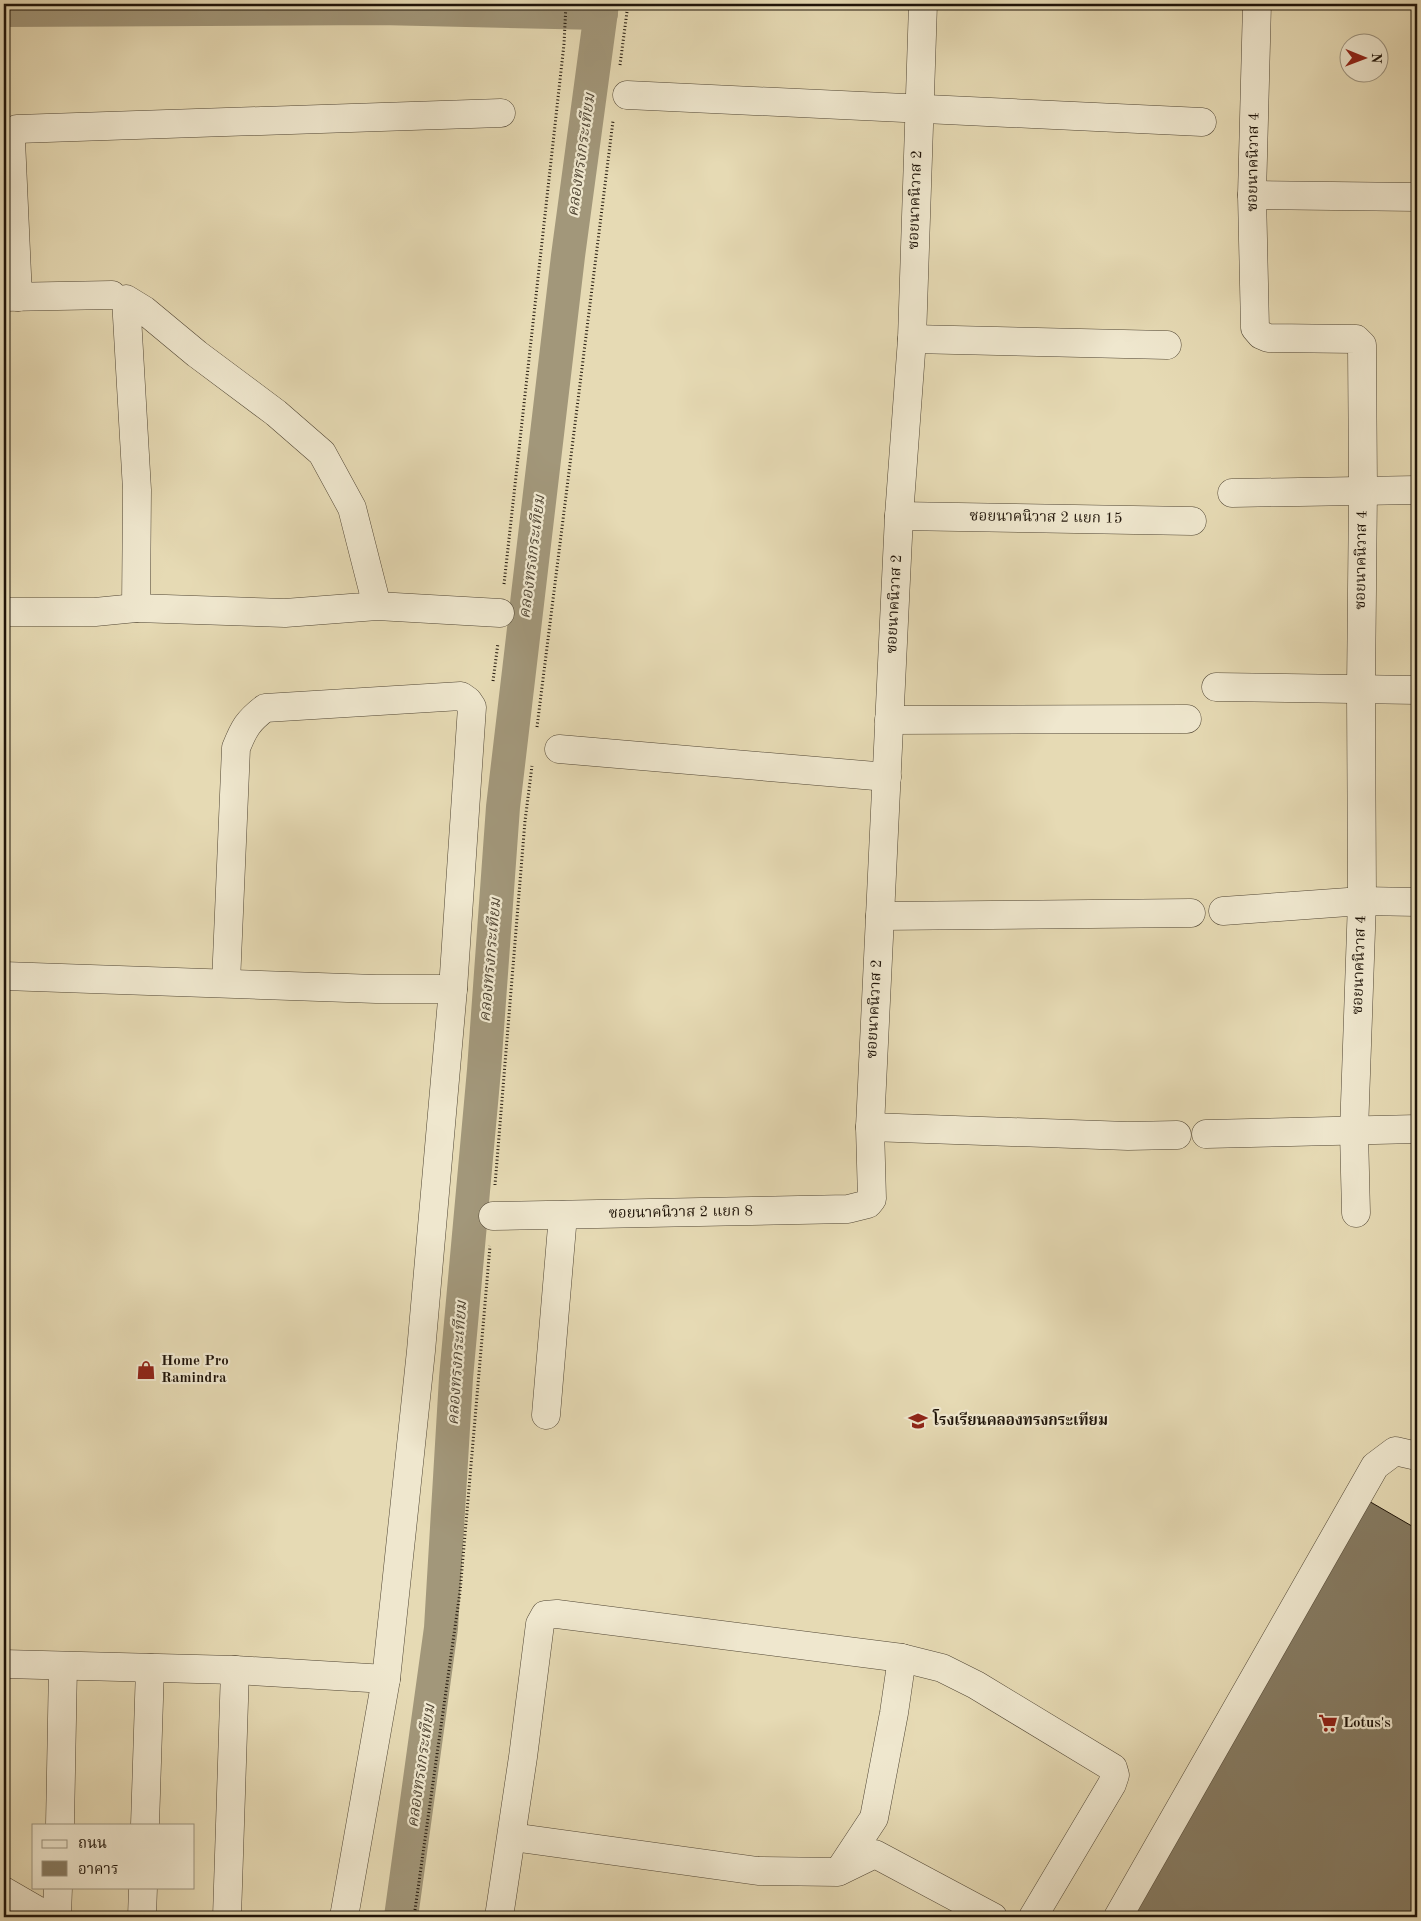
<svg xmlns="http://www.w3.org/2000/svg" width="1421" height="1921" viewBox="0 0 1421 1921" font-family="'Old Standard TT','Noto Serif Thai',serif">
  <rect width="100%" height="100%" fill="#e6dab4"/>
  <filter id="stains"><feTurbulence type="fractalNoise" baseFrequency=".004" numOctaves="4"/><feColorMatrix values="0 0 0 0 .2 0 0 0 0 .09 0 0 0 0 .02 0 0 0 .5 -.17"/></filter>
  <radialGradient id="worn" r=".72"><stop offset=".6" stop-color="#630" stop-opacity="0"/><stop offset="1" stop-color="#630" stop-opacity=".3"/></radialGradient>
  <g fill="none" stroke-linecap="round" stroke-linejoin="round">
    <g stroke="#a2977a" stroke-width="34">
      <path d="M4,10l376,-2 221,5"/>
      <path d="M401,1917l40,-289 15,-250 28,-308 19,-263 65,-551 34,-252"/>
    </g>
  </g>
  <path fill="#867b62" stroke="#1f1409" d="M1367,1500l50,29v388h-290z"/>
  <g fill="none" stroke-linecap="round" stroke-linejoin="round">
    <g stroke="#514634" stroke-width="29">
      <g id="minor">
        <path d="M1257,4l-5,191 3,133 6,7 7,3 88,1 6,6 1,145 -2,200 1,211 -8,231 2,81"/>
        <path d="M627,95l575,27"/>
        <path d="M1252,195l165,2"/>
        <path d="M4,297l108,-2"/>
        <path d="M18,297l-7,-157 6,-11 484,-16"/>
        <path d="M912,339l255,6"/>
        <path d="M1232,493l185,-3"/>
        <path d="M899,516l293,5"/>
        <path d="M377,606l-25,-98 -30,-55 -46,-40 -79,-59 -53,-44 -18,-11 11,191 -1,118 149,5 92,-7 123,7"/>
        <path d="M4,612h91l41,-4"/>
        <path d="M1216,687l201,3"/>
        <path d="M889,720l298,-1"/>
        <path d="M559,749l328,28"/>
        <path d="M1223,911l139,-10 55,1"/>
        <path d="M880,916l311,-3"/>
        <path d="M4,976l372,13h77l-32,362 -35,328 -42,238"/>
        <path d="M226,983l10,-235c8,-20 12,-27 29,-40l196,-12 7,5 4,6 -19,282"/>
        <path d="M870,1127l258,9 49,-1"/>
        <path d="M1206,1134l211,-5"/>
        <path d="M493,1216l355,-7 20,-5 4,-5 -2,-72 29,-611 13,-177 11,-335"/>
        <path d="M546,1415l17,-200"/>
        <path d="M4,1664l231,6 151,9"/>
        <path d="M60,1825l3,-159"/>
        <path d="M145,1825l5,-157"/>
        <path d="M512,1837l246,34 80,1 37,-18 118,63"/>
        <path d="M839,1871l35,-53 20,-105 8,-55"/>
        <path d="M4,1891l45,26"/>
        <path d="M57,1917l1,-30"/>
        <path d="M142,1917l1,-30"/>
        <path d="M227,1917l8,-247"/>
        <path d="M499,1917l24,-160 17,-133 5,-9 12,-1 345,44 40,10 34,17 137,83 2,7 -3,9 -79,133"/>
        <path d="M1118,1917l257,-451 20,-15 22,5"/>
      </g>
    </g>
    <g stroke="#1f1409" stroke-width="3" stroke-dasharray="1 2.5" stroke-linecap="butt">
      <path d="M620,65l8,-61"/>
      <path d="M504,584l60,-540 2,-40"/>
      <path d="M493,681l5,-38"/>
      <path d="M537,727l76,-606"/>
      <path d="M495,1185l30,-364 7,-55"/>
      <path d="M414,1917l46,-325 30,-346"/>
    </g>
    <use href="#minor" stroke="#efe7ce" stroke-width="28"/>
  </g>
  <defs>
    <g id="shop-bare" transform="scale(1.5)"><path d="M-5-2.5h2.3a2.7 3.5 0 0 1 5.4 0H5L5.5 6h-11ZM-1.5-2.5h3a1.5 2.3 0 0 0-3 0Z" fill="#8f2418" stroke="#efe7ce" stroke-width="2.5" paint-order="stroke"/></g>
    <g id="school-bare" transform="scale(1.5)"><path d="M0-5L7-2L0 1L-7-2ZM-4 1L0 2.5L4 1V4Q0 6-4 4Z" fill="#8f2418" stroke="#efe7ce" stroke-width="2.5" paint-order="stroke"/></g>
    <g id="supermarket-bare" transform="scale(1.5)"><path d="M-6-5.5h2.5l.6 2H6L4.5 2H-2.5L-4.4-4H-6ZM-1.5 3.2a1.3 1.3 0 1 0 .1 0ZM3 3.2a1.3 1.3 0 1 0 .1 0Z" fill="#8f2418" stroke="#efe7ce" stroke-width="2.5" paint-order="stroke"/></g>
  </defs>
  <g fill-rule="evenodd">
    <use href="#shop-bare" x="146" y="1370"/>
    <use href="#school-bare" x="918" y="1421"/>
    <use href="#supermarket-bare" x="1328" y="1723"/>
  </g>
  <g text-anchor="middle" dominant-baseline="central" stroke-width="4.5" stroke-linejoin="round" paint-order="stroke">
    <g font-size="15" fill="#1f1409" stroke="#efe7ce">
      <text transform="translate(1254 162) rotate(-89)">ซอยนาคนิวาส 4</text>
      <text transform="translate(916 200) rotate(-88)">ซอยนาคนิวาส 2</text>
      <text transform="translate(1046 518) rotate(1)">ซอยนาคนิวาส 2 แยก 15</text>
      <text transform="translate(1362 560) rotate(-89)">ซอยนาคนิวาส 4</text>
      <text transform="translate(895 604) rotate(-87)">ซอยนาคนิวาส 2</text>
      <text transform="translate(1360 965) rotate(-88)">ซอยนาคนิวาส 4</text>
      <text transform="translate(875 1009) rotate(-87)">ซอยนาคนิวาส 2</text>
      <text transform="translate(681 1213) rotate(-1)">ซอยนาคนิวาส 2 แยก 8</text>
    </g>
    <g font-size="15" font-weight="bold" fill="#1f1409" stroke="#efe7ce" text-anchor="start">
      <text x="161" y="1361">Home Pro<tspan x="161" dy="17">Ramindra</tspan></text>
      <text x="933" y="1421">โรงเรียนคลองทรงกระเทียม</text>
      <text x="1343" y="1723">Lotus's</text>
    </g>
    <g font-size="16" font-style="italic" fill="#534836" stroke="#efe7ce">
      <text transform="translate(582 155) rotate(-82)">คลองทรงกระเทียม</text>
      <text transform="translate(533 557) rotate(-83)">คลองทรงกระเทียม</text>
      <text transform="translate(491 960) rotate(-85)">คลองทรงกระเทียม</text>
      <text transform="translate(458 1363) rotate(-86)">คลองทรงกระเทียม</text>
      <text transform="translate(422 1766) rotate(-82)">คลองทรงกระเทียม</text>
    </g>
  </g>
  <rect width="1421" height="1921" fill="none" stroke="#e6dab4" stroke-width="20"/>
  <rect x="5" y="5" width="1411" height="1911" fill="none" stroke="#1f1409" stroke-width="2.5"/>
  <rect x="10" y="10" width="1401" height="1901" fill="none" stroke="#1f1409"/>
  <rect x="32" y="1824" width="162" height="65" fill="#efe7ce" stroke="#9c937f"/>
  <rect x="42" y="1840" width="25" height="8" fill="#efe7ce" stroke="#9c937f"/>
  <text x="78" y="1848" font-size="15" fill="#1f1409">ถนน</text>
  <rect x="42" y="1861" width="25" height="15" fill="#867b62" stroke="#9c937f"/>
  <text x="78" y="1874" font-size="15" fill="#1f1409">อาคาร</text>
  <g transform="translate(1364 58) rotate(91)"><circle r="24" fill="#efe7ce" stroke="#9c937f"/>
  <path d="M0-4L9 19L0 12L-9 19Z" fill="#8f2418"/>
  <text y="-8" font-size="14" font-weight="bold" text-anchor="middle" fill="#1f1409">N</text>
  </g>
  <rect width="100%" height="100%" filter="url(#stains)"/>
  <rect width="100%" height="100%" fill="url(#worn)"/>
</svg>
